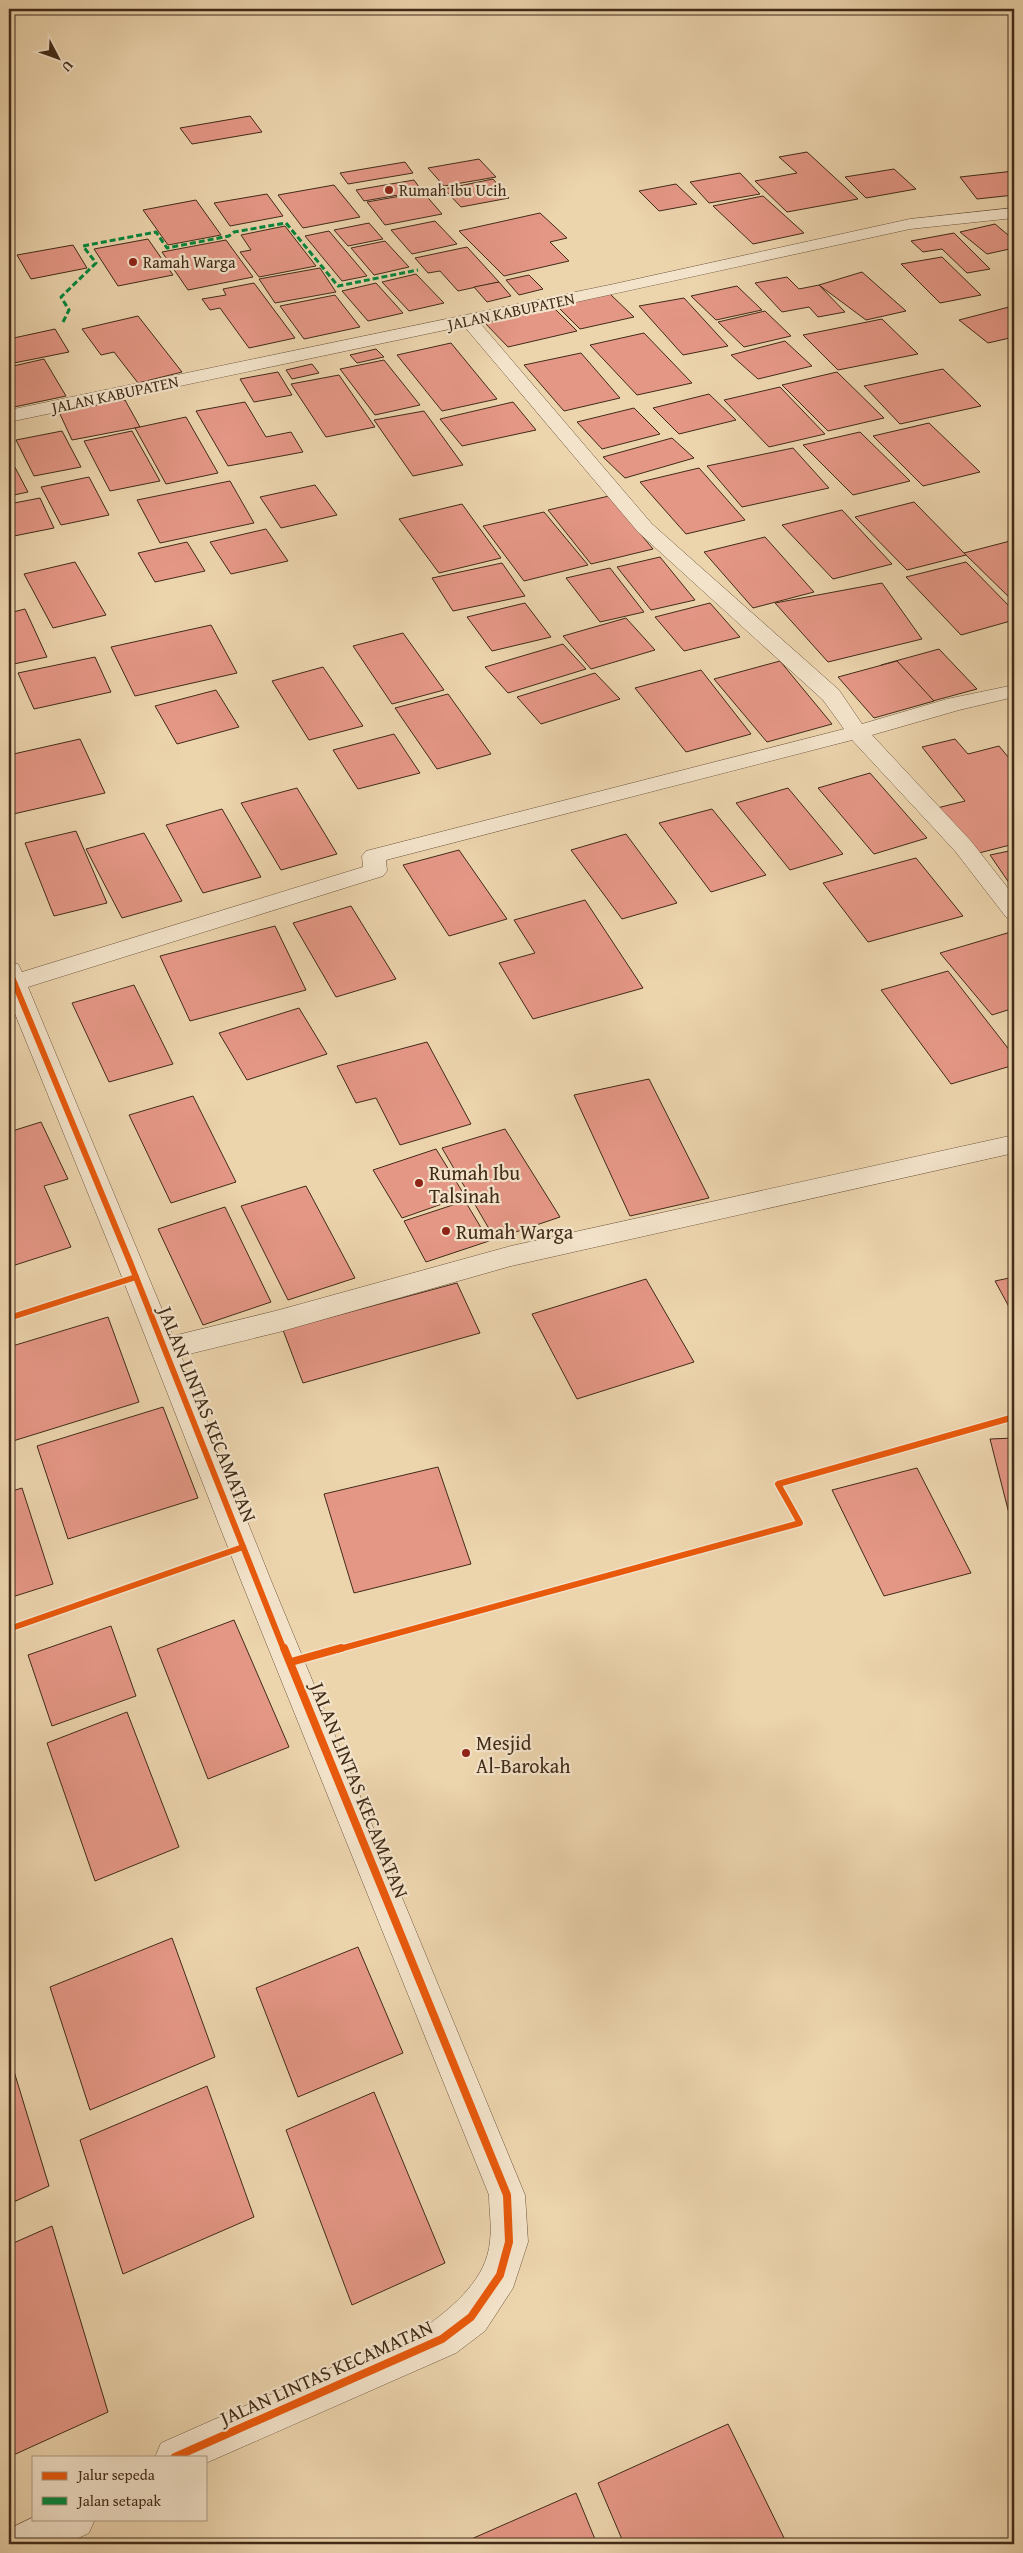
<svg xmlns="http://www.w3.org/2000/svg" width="1023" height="2553" viewBox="0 0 1023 2553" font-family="'Gentium Book Plus',serif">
  <rect width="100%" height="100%" fill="#ecd4ad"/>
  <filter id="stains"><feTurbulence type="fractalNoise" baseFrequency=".004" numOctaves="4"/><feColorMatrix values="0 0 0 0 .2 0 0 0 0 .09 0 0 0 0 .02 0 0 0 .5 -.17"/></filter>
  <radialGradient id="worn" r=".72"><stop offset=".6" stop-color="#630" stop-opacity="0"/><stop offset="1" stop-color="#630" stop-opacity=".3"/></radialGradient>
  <g fill="#e59786" stroke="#412b18">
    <path d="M250,116l12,16 -70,12 -12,-16z"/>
    <path d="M807,152l51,47 -71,13 -32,-31 42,-8 -18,-16z"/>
    <path d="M479,159l17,18 -52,9 -16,-18z"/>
    <path d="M405,162l8,11 -65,11 -8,-11z"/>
    <path d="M894,169l22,20 -50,9 -21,-21z"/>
    <path d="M1014,171v24l-37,4 -17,-22z"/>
    <path d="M740,173l20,21 -51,9 -19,-21z"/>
    <path d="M493,179l16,19 -48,9 -17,-18z"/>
    <path d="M414,180l8,11 -58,10 -8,-11z"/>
    <path d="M676,184l21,20 -38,7 -20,-20z"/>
    <path d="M334,185l26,32 -57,11 -25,-33z"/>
    <path d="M423,192l19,22 -57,11 -18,-23z"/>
    <path d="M267,194l16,22 -53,10 -16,-23z"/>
    <path d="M763,196l41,37 -51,11 -40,-38z"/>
    <path d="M196,200l25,35 -53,10 -25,-35z"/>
    <path d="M540,213l27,25 -17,4 19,19 -65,15 -45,-45z"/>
    <path d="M435,221l22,23 -45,10 -21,-24z"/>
    <path d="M369,223l14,16 -35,7 -14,-16z"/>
    <path d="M995,224l19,16v8l-27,6 -27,-22z"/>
    <path d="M285,226l31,40 -57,11 -19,-25 11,-2 -10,-15z"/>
    <path d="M329,231l38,45 -25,5 -37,-45z"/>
    <path d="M954,233l36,36 -23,4 -25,-24 -19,3 -12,-11z"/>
    <path d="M148,239l25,36 -55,11 -24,-37z"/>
    <path d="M226,240l27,37 -65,13 -26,-38z"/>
    <path d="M385,241l24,26 -35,8 -23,-27z"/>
    <path d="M73,245l14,23 -56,11 -14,-24z"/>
    <path d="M467,247l32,35 -41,9 -18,-20 -12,2 -13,-15z"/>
    <path d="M942,257l39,38 -41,8 -39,-39z"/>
    <path d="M320,268l16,24 -61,11 -16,-24z"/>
    <path d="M862,272l44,39 -40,9 -47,-35z"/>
    <path d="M416,274l28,29 -35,8 -27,-29z"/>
    <path d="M529,275l14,14 -24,6 -13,-15z"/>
    <path d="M787,277l12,12 20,-4 26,27 -27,5 -9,-10 -27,5 -27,-29z"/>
    <path d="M499,282l12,14 -24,6 -13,-15z"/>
    <path d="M254,283l41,55 -46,10 -29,-40 -10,2 -8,-11 24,-4 -3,-6z"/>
    <path d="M376,283l27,30 -35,8 -26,-30z"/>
    <path d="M737,286l25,24 -46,10 -25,-24z"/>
    <path d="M610,294l24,23 -54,12 -23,-23z"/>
    <path d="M335,295l25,32 -56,12 -24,-33z"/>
    <path d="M684,298l44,48 -45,9 -44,-49z"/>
    <path d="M553,307l24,24 -69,16 -23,-24z"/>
    <path d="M1009,307l5,4v26l-26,6 -29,-23z"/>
    <path d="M765,311l26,25 -47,11 -26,-25z"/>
    <path d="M138,316l44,56 -44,11 -24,-31 -13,3 -19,-26z"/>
    <path d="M882,319l36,35 -80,16 -35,-35z"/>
    <path d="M55,329l14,23 -60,12v-25z"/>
    <path d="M644,333l48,50 -55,12 -47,-50z"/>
    <path d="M785,341l27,25 -54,13 -27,-24z"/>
    <path d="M451,343l46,56 -55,12 -45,-56z"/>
    <path d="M376,349l8,8 -27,6 -7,-8z"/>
    <path d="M581,353l39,45 -56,13 -40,-46z"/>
    <path d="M44,359l22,37 -52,11 -5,-10v-30z"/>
    <path d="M384,360l36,45 -45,10 -35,-46z"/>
    <path d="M312,364l7,9 -27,6 -6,-9z"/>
    <path d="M943,369l38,37 -81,18 -36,-38z"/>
    <path d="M278,372l14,23 -38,7 -14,-23z"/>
    <path d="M837,372l47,46 -56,13 -46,-46z"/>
    <path d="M339,375l36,52 -49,10 -35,-53z"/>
    <path d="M780,387l45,47 -56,13 -45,-47z"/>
    <path d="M709,394l27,26 -57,14 -26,-26z"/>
    <path d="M125,400l15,27 -68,13 -13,-28z"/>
    <path d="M245,402l21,35 25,-5 12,20 -75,14 -32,-55z"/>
    <path d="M513,402l23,28 -74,16 -22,-27z"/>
    <path d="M634,408l26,26 -58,15 -25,-27z"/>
    <path d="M424,411l39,54 -50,11 -39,-56z"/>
    <path d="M186,417l32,56 -52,11 -31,-56z"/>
    <path d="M929,423l51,49 -57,14 -50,-50z"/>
    <path d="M62,431l19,36 -47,9 -18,-36z"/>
    <path d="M132,431l28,50 -50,10 -26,-50z"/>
    <path d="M860,432l50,49 -57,14 -50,-50z"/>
    <path d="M672,438l22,20 -69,20 -22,-21z"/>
    <path d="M793,448l36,40 -87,19 -35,-41z"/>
    <path d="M9,456l19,36 -19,4z"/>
    <path d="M699,468l46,52 -59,14 -46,-52z"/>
    <path d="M89,477l20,38 -48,10 -20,-38z"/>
    <path d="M230,481l24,42 -94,20 -23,-43z"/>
    <path d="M315,485l22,30 -56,13 -21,-31z"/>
    <path d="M609,496l44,53 -62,15 -43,-54z"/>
    <path d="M40,498l14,30 -45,9v-33z"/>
    <path d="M914,502l52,53 -59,15 -52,-53z"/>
    <path d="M462,504l39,54 -62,15 -40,-54z"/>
    <path d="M842,510l50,54 -59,15 -51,-54z"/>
    <path d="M544,512l44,53 -64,16 -41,-55z"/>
    <path d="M266,529l22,32 -57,13 -21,-32z"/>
    <path d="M765,537l49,55 -61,16 -49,-56z"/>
    <path d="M1014,540v62l-50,-49z"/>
    <path d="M187,542l18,29 -50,11 -17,-29z"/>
    <path d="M660,557l35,43 -44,10 -34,-43z"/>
    <path d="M75,562l31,53 -53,13 -29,-54z"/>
    <path d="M966,562l48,49v9l-53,15 -55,-58z"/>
    <path d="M502,563l23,33 -72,15 -21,-33z"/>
    <path d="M610,568l34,44 -44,10 -34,-44z"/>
    <path d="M882,583l40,56 -94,23 -53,-59z"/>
    <path d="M525,603l26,34 -59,14 -25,-34z"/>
    <path d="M710,603l30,34 -56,14 -29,-34z"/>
    <path d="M25,609l22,48 -38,8v-52z"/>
    <path d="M626,618l29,32 -64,19 -28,-33z"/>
    <path d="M211,625l26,48 -102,23 -24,-49z"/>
    <path d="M403,633l41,57 -52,14 -39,-58z"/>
    <path d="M563,644l23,25 -78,24 -23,-26z"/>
    <path d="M939,649l38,40 -59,16 -37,-40z"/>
    <path d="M95,657l16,35 -77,17 -16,-36z"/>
    <path d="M780,661l52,63 -65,18 -53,-63z"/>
    <path d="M897,661l37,40 -60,17 -36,-41z"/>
    <path d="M323,667l40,59 -54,14 -37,-59z"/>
    <path d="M701,670l50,64 -65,18 -51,-64z"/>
    <path d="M595,673l25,26 -79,25 -24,-27z"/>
    <path d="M216,690l23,37 -62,17 -22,-38z"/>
    <path d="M448,694l43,60 -54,15 -42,-61z"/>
    <path d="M394,734l26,39 -62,16 -25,-39z"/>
    <path d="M80,739l25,54 -96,22v-60z"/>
    <path d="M955,739l13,15 31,-8 15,18v80l-39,10 -38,-46 28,-7 -43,-54z"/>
    <path d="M870,773l57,65 -53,16 -56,-66z"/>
    <path d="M297,788l40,66 -56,16 -40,-67z"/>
    <path d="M788,788l55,66 -53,16 -54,-67z"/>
    <path d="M222,809l39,68 -58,16 -37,-68z"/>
    <path d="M712,809l54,66 -55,17 -52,-69z"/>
    <path d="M76,831l31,72 -53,13 -29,-73z"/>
    <path d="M144,833l38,68 -60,17 -36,-69z"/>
    <path d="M626,834l51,69 -55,16 -51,-69z"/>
    <path d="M459,850l48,69 -58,17 -46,-71z"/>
    <path d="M1014,850v40l-24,-35z"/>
    <path d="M916,858l47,58 -95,26 -45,-59z"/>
    <path d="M585,900l58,88 -110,31 -34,-56 36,-10 -21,-33z"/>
    <path d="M351,906l45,73 -60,18 -43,-74z"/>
    <path d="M275,926l31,64 -116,31 -30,-65z"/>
    <path d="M1014,931v77l-22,7 -52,-62z"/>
    <path d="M948,971l66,85v9l-63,19 -70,-94z"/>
    <path d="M134,985l39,79 -64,18 -37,-79z"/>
    <path d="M299,1008l28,46 -80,26 -28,-47z"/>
    <path d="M427,1042l44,82 -71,21 -24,-47 -20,5 -19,-37z"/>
    <path d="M649,1079l60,119 -79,18 -56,-121z"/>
    <path d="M193,1096l43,86 -65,21 -42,-88z"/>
    <path d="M41,1122l27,57 -24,7 27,61 -62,20v-135z"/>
    <path d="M505,1129l55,88 -65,22 -53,-91z"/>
    <path d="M436,1149l29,47 -63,22 -29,-48z"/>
    <path d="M306,1186l49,92 -67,22 -47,-94z"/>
    <path d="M465,1201l24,40 -63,21 -22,-41z"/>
    <path d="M225,1207l46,95 -68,23 -45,-96z"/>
    <path d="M1014,1277v39l-19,-35z"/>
    <path d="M646,1279l48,83 -117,37 -45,-85z"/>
    <path d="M457,1283l23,50 -177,50 -20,-53z"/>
    <path d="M108,1317l31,85 -126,39 -4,-14v-80z"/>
    <path d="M163,1407l35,91 -130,41 -31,-93z"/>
    <path d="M1014,1438v95l-24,-94z"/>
    <path d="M438,1467l33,97 -117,29 -30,-99z"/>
    <path d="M917,1468l54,105 -87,23 -52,-106z"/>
    <path d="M22,1488l31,96 -44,14v-106z"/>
    <path d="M234,1620l55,127 -81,32 -51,-130z"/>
    <path d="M111,1626l25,70 -84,30 -24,-71z"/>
    <path d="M127,1712l52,135 -84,34 -48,-138z"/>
    <path d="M172,1938l43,119 -125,53 -40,-123z"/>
    <path d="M358,1947l45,106 -105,44 -42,-109z"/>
    <path d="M9,2055l40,131 -40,18z"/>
    <path d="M207,2086l47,131 -131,57 -43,-134z"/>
    <path d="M374,2092l71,171 -93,42 -66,-175z"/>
    <path d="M52,2226l56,186 -99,45v-212z"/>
    <path d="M728,2424l59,120h-163l-26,-61z"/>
    <path d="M576,2493l21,51h-137z"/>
  </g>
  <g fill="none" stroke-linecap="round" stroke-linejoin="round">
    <g stroke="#6c553d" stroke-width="1">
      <g id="minor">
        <path d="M1014,208v10l-104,11 -430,94 172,201 187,166 23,34 85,-25 67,-14v12l-55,13 -87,25 99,106 43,55v24l-8,-3 -51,-66 -103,-111 -466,120 1,11 -4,5 -355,111 145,349 106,-26 232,-64 503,-111v18l-503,113 -232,66 -98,24 91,227 253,612 3,47 -15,46 -28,43 -29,22 -250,110v-6h-51l6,-14 267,-118c27,-20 59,-47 62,-84 2,-15 -1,-31 -1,-46l-247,-612 -126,-321 -107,-263v-37l9,2 4,8 341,-105 -1,-11 4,-5 478,-122 -21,-29 -185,-168 -174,-206 -455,96v-12l605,-126 296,-65z"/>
        <path d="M34,2517v2h61l-6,14 -23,11h-57v-15z"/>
      </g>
    </g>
    <use href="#minor" fill="#f3e3ca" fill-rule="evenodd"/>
    <path stroke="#00873e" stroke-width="3" stroke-dasharray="6 3" stroke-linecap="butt" d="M63,322l6,-12 -8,-13 35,-34 -13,-17 73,-14 11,16 62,-12 5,-4 52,-9 52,63 80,-16"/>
    <g stroke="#f3e3ca" stroke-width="9">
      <g id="cycleway-far1">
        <path d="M9,970l121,292 154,388"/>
        <path d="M9,1318l127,-41"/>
        <path d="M9,1629l234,-82"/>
        <path d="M336,1650l464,-127 -22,-39 236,-67"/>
      </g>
    </g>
    <g stroke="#f3e3ca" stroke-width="11">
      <g id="cycleway">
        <path d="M291,1662l50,-14"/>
        <path d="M175,2457l267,-118 29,-22 29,-42 9,-33 -2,-47 -223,-547"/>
      </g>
    </g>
    <use href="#cycleway-far1" stroke="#e8590c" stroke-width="6"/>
    <use href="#cycleway" stroke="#e8590c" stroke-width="8"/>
  </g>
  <g fill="#8f2418" stroke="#f3e3ca" stroke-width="2">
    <circle cx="389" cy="190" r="5"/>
    <circle cx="133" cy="262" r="5"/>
    <circle cx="419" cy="1183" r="5"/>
    <circle cx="446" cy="1231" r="5"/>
    <circle cx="466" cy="1753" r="5"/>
  </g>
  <g text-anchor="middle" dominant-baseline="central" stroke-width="4.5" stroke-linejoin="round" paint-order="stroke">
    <g font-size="16" fill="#412b18" stroke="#f3e3ca" text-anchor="start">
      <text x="399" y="190">Rumah Ibu Ucih</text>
      <text x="143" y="262">Ramah Warga</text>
    </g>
    <g font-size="16" fill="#412b18" stroke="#f3e3ca">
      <text transform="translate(511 311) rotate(-12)">JALAN KABUPATEN</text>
      <text transform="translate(115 394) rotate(-12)">JALAN KABUPATEN</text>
    </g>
    <g font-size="20" fill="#412b18" stroke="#f3e3ca" text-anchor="start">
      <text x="429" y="1172">Rumah Ibu<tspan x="429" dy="23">Talsinah</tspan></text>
      <text x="456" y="1231">Rumah Warga</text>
      <text x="476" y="1742">Mesjid<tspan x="476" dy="23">Al-Barokah</tspan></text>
    </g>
    <g font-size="20" fill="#412b18" stroke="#f3e3ca">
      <text transform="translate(208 1414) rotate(68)">JALAN LINTAS KECAMATAN</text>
      <text transform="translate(360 1790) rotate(68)">JALAN LINTAS KECAMATAN</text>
      <text transform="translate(326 2372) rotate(-24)">JALAN LINTAS KECAMATAN</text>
    </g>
  </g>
  <rect width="1023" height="2553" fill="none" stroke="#ecd4ad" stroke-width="30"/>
  <rect x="10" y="10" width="1003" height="2533" fill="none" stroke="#412b18" stroke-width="2.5"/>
  <rect x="15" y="15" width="993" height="2523" fill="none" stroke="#412b18"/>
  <rect x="32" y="2456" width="175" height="65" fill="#f3e3ca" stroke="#ac9983"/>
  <rect x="42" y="2472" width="25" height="8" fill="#e8590c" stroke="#ac9983"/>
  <text x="78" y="2480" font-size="15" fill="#412b18">Jalur sepeda</text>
  <rect x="42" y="2497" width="25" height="8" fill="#00873e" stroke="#ac9983"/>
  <text x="78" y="2506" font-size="15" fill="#412b18">Jalan setapak</text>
  <g transform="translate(58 58) rotate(131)" stroke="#f3e3ca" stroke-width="4" paint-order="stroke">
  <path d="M0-4L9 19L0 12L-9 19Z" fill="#412b18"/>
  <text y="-8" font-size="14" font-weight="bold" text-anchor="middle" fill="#412b18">U</text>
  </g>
  <rect width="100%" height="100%" filter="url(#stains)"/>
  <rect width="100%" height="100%" fill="url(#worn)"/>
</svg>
